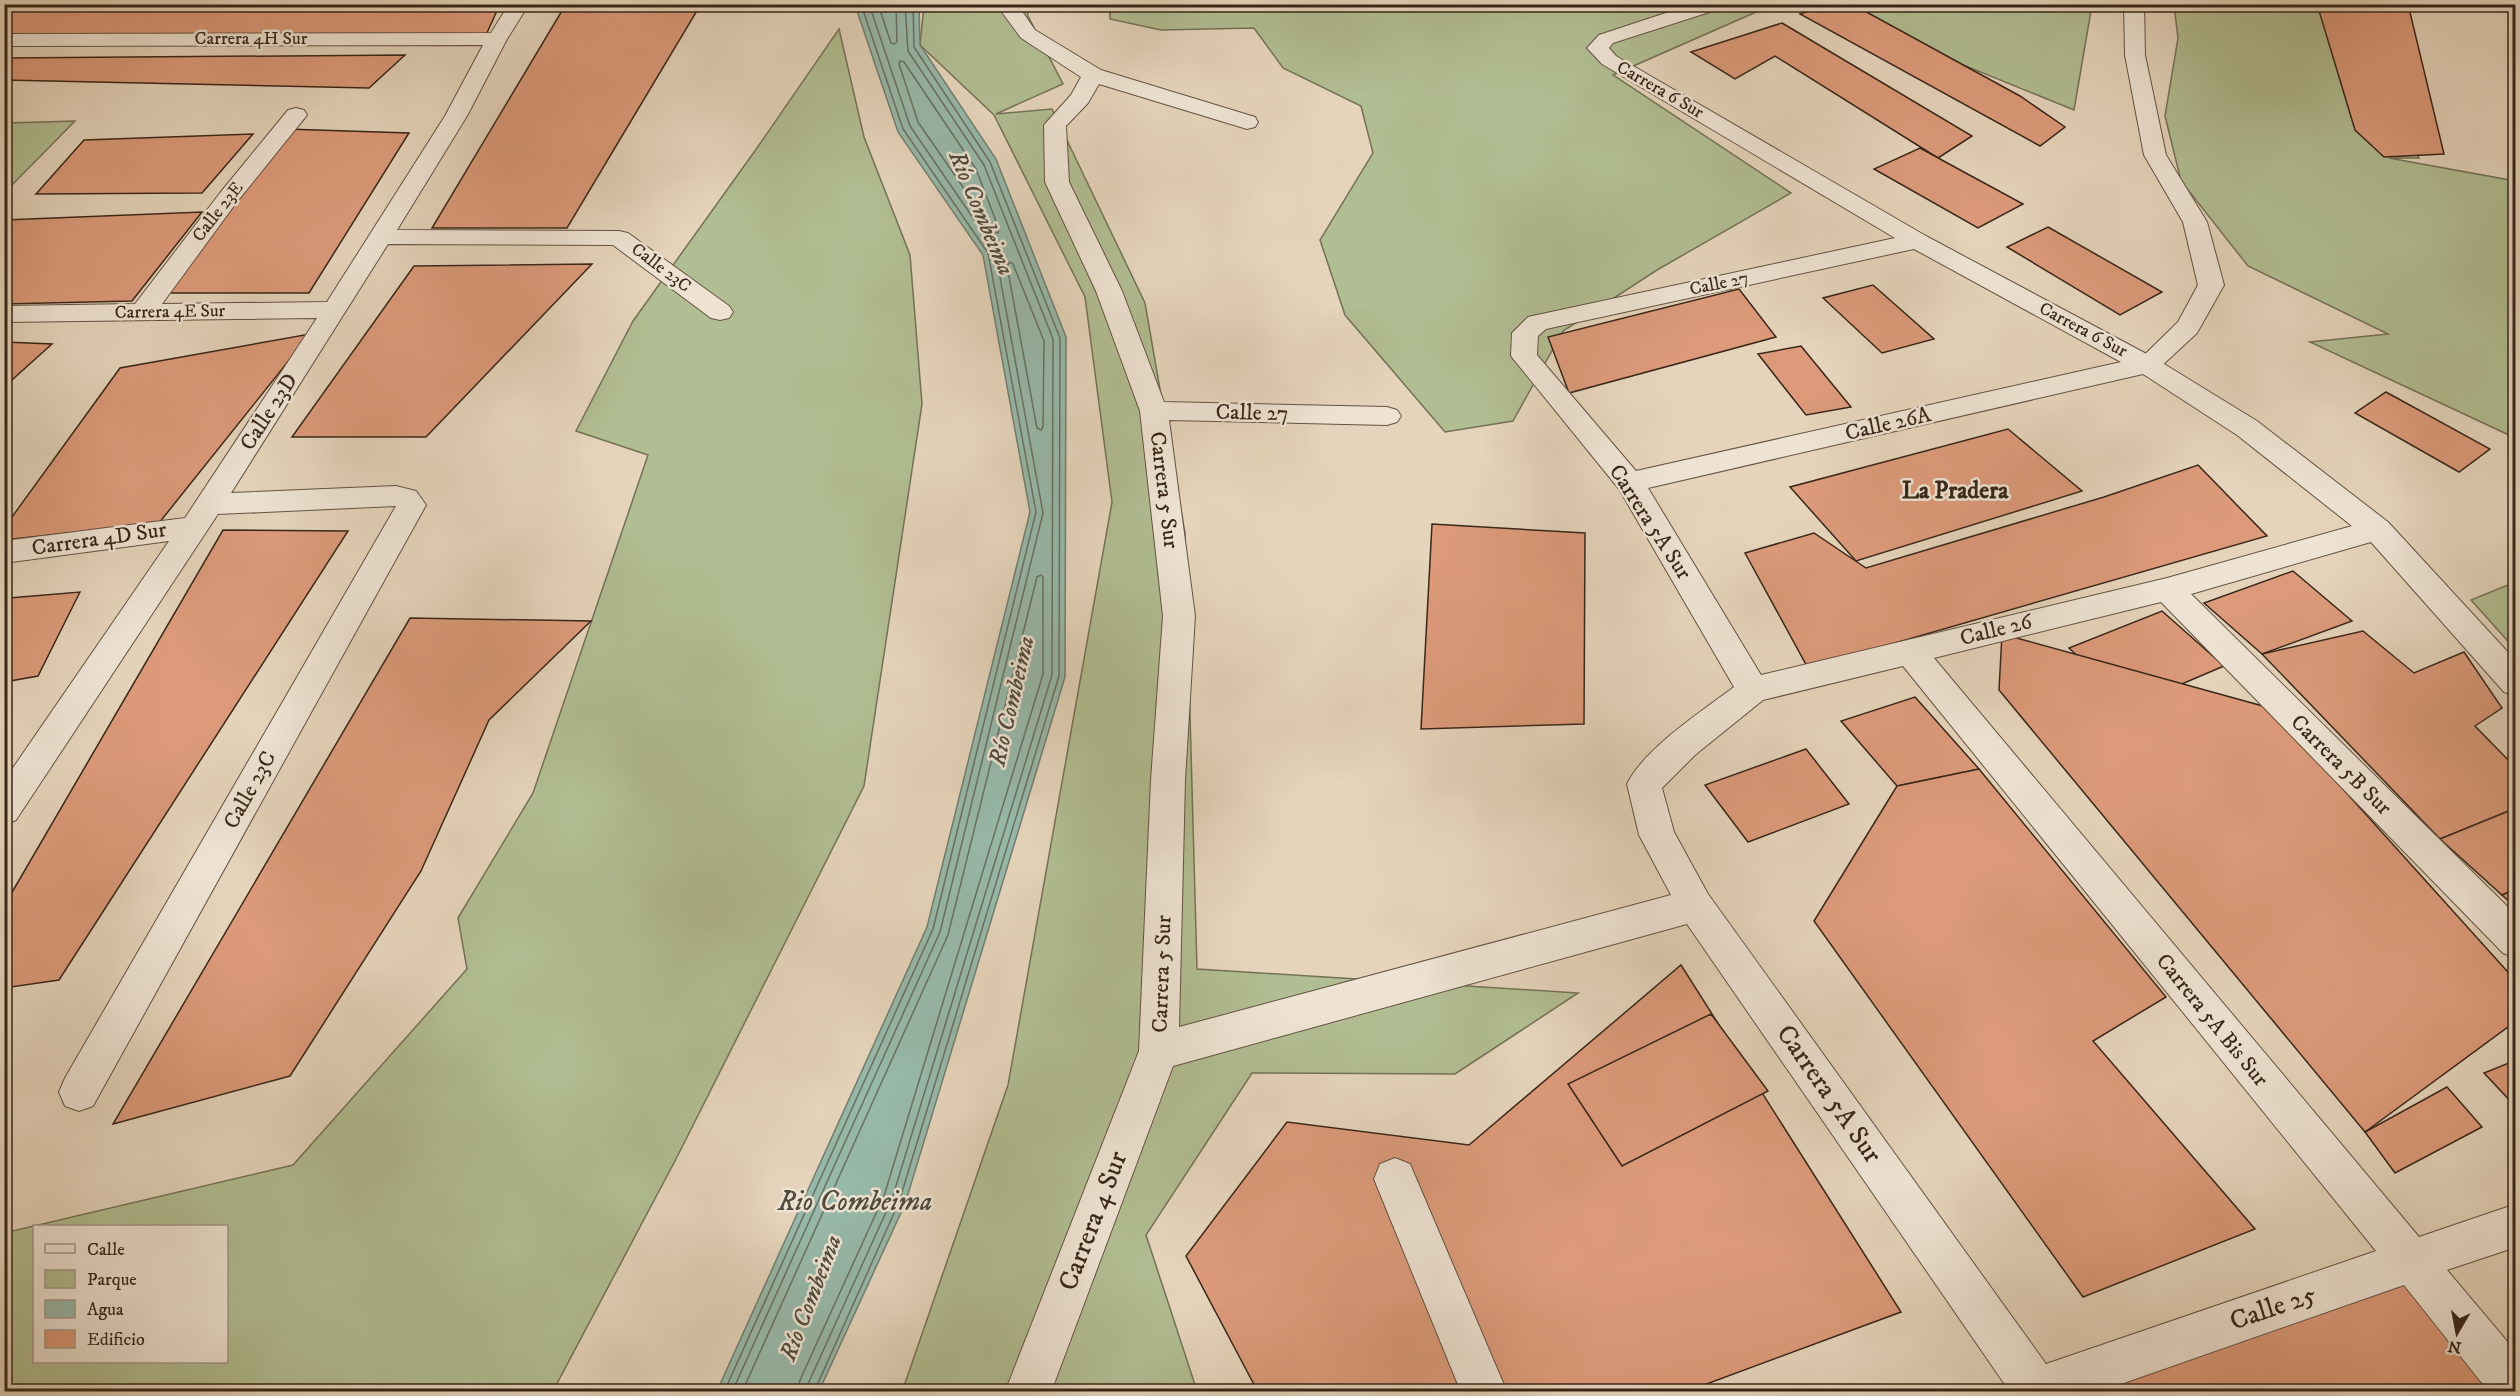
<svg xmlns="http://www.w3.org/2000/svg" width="2520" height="1396" viewBox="0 0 2520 1396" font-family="'IM FELL DW Pica',serif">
  <rect width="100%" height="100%" fill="#e5d4bb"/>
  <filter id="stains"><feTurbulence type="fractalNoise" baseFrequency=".00333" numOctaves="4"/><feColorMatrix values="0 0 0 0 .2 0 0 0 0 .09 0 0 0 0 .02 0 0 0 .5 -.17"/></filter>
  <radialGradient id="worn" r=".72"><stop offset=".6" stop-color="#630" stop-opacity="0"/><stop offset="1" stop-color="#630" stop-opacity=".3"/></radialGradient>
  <g fill="#b1bd92" stroke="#747256" stroke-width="1.5" fill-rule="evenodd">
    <path d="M1110,4l662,1 -159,70 178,118 -134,77 -94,61 -50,90 -68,11 -100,-117 -25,-75 53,-87 -12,-47 -78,-38 -29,-40 -93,2 -51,-11z"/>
    <path d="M2357,4l38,115 24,39h-30l126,23v251l-4,4 -201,-94 78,-8 -140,-68 -67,-85 -16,-65 13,-78 -4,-33z"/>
    <path d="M924,5h102l2,11 35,68 -67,30 56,-5 93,194 40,230 12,436 381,24 -123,81 -203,-1 -106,162 51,156 -295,1 106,-307 104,-583 -27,-205 -91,-182 -74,-70z"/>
    <path d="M1816,5h276l-18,105z"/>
    <path d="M839,29l25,108 46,118 12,149 -58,382 -188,373 -123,232h-548l-1,-158 289,-68 174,-196 -9,-51 75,-125 115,-338 -72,-24 57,-110 124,-173zM34,1226h192v136h-192z"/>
    <path d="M75,121l-70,71v1v-70z"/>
    <path d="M2515,582v67l-44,-49z"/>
  </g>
  <path fill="#97b9aa" stroke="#717e70" stroke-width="1.5" d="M855,5h64l1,40 76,114 70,178 -1,340 -160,527 -86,187h-102l210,-464 103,-415 -47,-257 -85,-123z"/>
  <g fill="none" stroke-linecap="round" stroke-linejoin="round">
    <g stroke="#687062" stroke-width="1.5">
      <path d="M878,4l13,39 3,1 3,-2 -1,-38"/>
      <path d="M900,61l4,1 72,107 23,60 -1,4 -4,-1 -76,-110 -19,-58z"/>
      <path d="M1010,262l3,2 31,77 -1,86 -2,3 -4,-2 -30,-162z"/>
      <path d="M724,1392l209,-463 103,-417 -48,-259 -85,-124 -42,-125"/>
      <path d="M732,1392l208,-460 103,-419 -48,-263 -85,-124 -41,-122"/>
      <path d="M742,1392l206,-457 89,-358 4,-2 2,2v97l-159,522 -84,184 -2,12"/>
      <path d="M807,1392l1,-8 84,-185 160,-524 1,-336 -69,-174 -76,-114 -3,-47"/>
      <path d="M814,1392l85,-190 160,-526 1,-338 -70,-176 -76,-115 -1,-43"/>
    </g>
  </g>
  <g fill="#dc9a7a" stroke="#382619" stroke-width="1.5">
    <path d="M4,4h496l-14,31 -482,1z"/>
    <path d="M566,4h135l-134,224h-135z"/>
    <path d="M1830,4h22l168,92 45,31 -25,19 -240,-132z"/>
    <path d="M2317,4h91l36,150 -60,3 -29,-27z"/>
    <path d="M1782,23l190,113 -34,22 -163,-102 -40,23 -44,-27z"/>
    <path d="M405,55l-36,33 -365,-8v-22z"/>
    <path d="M285,129l124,4 -100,160h-142z"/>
    <path d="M253,134l-51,59 -166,1 48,-54z"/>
    <path d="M1920,148l31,17 72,39 -45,24 -104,-59z"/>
    <path d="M202,212l-70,89 -128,3v-84z"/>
    <path d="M2048,227l114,65 -42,23 -113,-68z"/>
    <path d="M592,264l-166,173h-134l122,-171z"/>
    <path d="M1873,285l61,54 -52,14 -59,-55z"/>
    <path d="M1739,289l37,48 -207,56 -21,-56z"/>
    <path d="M310,334l-151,189 -155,17v-12l116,-160z"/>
    <path d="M4,342l48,2 -48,43z"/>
    <path d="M1801,346l50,61 -45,8 -48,-61z"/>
    <path d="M2386,392l104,57 -31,23 -104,-59z"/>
    <path d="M2008,429l74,62 -226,70 -66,-74z"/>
    <path d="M2198,465l69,71 -459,132 -63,-115 69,-20 52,35 238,-71z"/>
    <path d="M1432,524l153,9 -1,191 -163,5z"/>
    <path d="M223,530l125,1 -289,449 -55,8v-82z"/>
    <path d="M2293,571l59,50 -90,33 -58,-51z"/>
    <path d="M80,592l-42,84 -34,6v-74l5,-10z"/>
    <path d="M2162,611l62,55 -94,40 -61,-58z"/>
    <path d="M410,618l181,3 -102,99 -68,151 -131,205 -177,48z"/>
    <path d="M2363,631l51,42 50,-21 38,56 -27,18 41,42v40l-76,31 -178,-185z"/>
    <path d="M2002,634l268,74 246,273v40l-151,111 -366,-442z"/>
    <path d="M1915,697l64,72 -82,17 -56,-65z"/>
    <path d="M1806,749l43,55 -101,38 -43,-57z"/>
    <path d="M1979,769l187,228 -73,44 162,188 -172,68 -269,-376 83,-135z"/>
    <path d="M2516,808v81l-14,6 -62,-56z"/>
    <path d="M2516,889v19l-14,-13z"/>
    <path d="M1681,965l220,347 -216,80h-427l-72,-136 101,-134 182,23z"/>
    <path d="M1711,1014l57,77 -146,75 -54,-82z"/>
    <path d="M2516,1060v47l-32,-34z"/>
    <path d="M2447,1087l35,40 -87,46 -30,-41z"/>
    <path d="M2410,1261l106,131h-478z"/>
  </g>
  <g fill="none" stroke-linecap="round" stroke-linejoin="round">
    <g stroke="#635242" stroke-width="2">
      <path id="service" d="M2124,4h20l1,51 21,100 41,67 17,63 -27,48 -41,38 -9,3 -9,-3 -4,-6 44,-43 20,-37 -15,-63 -39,-67 -19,-100z"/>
    </g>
    <g stroke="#635242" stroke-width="2">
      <g id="minor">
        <path d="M509,4h20l-22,35 -40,77 -70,114 222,1 9,2 101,73 4,6 -4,6 -9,2 -9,-2 -98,-73 -225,-1 -157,249 165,-7 20,5 10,14 -333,601 -14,5 -14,-5 -6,-14 6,-14 331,-572 -178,8 -202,306 -12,5v-44l165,-240 -165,22v-22l181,-23 132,-200 -313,4v-16l131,-2 85,-111 68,-83 8,-2 8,2 3,5 -71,88 -74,101 165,-2 118,-186 38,-71 -479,1v-12l487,-1z"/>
        <path d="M996,4h21l18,26 66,40 154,47 3,5 -3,5 -8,2 -148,-45 -11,19 -22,23 3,56 53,109 42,111 223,5 10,3 4,6 -4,6 -10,3 -218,-5 26,196 -10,164 -6,247 492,-132 -32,-60 -12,-51c17,-35 75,-73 107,-97l-115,-198 -108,-133 1,-23 16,-16 9,-2 358,-77 -293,-174 -15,-16 12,-13 94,-31h32l-3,4 -109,35 -4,5 7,8 310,180 230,123 101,62 131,101 128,139v35l-12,-4 -133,-150 -180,52 325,321v43l-13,-5 -342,-351 -227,56 485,579 97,-33v43l-69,23 69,82v40h-27l-85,-107 -306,107h-91l1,-3 -321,-465 -514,142 -122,326h-46l134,-341 12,-271 12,-164 -23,-205 -44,-120 -51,-109 -1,-57 27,-30 10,-18 -60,-39zM1914,249l207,113 -485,109 -99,-116 1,-19 8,-7zM2143,374l94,61 115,91 -185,52 -406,97 -113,-187zM1903,666l473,585 -330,113 -338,-470 -34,-62 -12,-44 33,-33 68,-55z"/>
        <path d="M1395,1158l15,6 97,228h-46l-87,-213 6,-15z"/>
      </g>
    </g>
    <use href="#service" fill="#eee3d3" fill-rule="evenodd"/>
    <use href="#minor" fill="#eee3d3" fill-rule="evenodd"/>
  </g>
  <g text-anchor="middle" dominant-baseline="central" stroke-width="5" stroke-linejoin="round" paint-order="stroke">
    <g font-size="18" fill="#382619" stroke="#eee3d3">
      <text x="251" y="39">Carrera 4H Sur</text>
      <text transform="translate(1660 90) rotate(30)">Carrera 6 Sur</text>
      <text transform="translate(218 212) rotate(-52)">Calle 23E</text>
      <text transform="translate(661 268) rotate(37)">Calle 23C</text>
      <text transform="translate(1719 284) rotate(-12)">Calle 27</text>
      <text transform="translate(170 312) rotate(-1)">Carrera 4E Sur</text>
      <text transform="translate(2083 330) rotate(28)">Carrera 6 Sur</text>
    </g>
    <g font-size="22" fill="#382619" stroke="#eee3d3">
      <text transform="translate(269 412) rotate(-57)">Calle 23D</text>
      <text transform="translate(1252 413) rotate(1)">Calle 27</text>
      <text transform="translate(1888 424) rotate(-13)">Calle 26A</text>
      <text transform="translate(1164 490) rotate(83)">Carrera 5 Sur</text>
      <text transform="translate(1650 522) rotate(57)">Carrera 5A Sur</text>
      <text transform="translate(99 539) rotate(-8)">Carrera 4D Sur</text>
      <text transform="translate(1996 630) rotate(-14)">Calle 26</text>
      <text transform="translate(2341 765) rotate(45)">Carrera 5B Sur</text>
      <text transform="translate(250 790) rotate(-61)">Calle 23C</text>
      <text transform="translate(1162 974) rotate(-88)">Carrera 5 Sur</text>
      <text transform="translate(2212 1020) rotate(51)">Carrera 5A Bis Sur</text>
    </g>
    <g font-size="24" font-style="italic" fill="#504b3d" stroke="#eee3d3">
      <text transform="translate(981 213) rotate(67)">Río Combeima</text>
      <text transform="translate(1012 701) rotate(-77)">Río Combeima</text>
      <text transform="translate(811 1298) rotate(-69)">Río Combeima</text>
    </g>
    <g font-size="24" font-weight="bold" fill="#382619" stroke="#eee3d3">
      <text x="1955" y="491">La Pradera</text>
    </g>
    <g font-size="27" fill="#382619" stroke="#eee3d3">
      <text transform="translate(1829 1094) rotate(55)">Carrera 5A Sur</text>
      <text transform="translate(1093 1221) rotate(-69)">Carrera 4 Sur</text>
      <text transform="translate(2273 1308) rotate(-19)">Calle 25</text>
    </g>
    <g font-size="28" font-style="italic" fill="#504b3d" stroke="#eee3d3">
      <text x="855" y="1201">Rio Combeima</text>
    </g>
  </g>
  <rect width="2520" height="1396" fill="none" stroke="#e5d4bb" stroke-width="24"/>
  <rect x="6" y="6" width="2508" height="1384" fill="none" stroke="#382619" stroke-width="3"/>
  <rect x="12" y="12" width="2496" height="1372" fill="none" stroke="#382619" stroke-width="1.5"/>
  <rect x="33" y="1225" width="195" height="138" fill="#eee3d3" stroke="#a59789" stroke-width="1.5"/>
  <rect x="45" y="1244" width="30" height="9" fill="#eee3d3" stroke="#a59789" stroke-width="1.5"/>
  <text x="87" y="1255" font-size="18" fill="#382619">Calle</text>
  <rect x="45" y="1270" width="30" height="18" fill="#b1bd92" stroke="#a59789" stroke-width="1.5"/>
  <text x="87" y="1285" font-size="18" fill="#382619">Parque</text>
  <rect x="45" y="1300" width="30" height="18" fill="#97b9aa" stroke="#a59789" stroke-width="1.5"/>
  <text x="87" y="1315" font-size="18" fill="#382619">Agua</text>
  <rect x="45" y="1330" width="30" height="18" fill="#dc9a7a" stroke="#a59789" stroke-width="1.5"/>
  <text x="87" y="1345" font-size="18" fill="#382619">Edificio</text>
  <g transform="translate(2457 1333) rotate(190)" stroke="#eee3d3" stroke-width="4.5" paint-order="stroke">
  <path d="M0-4.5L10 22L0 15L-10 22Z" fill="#382619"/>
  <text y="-9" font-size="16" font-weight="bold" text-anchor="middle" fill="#382619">N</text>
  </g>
  <rect width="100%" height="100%" filter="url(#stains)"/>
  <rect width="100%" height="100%" fill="url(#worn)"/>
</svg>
